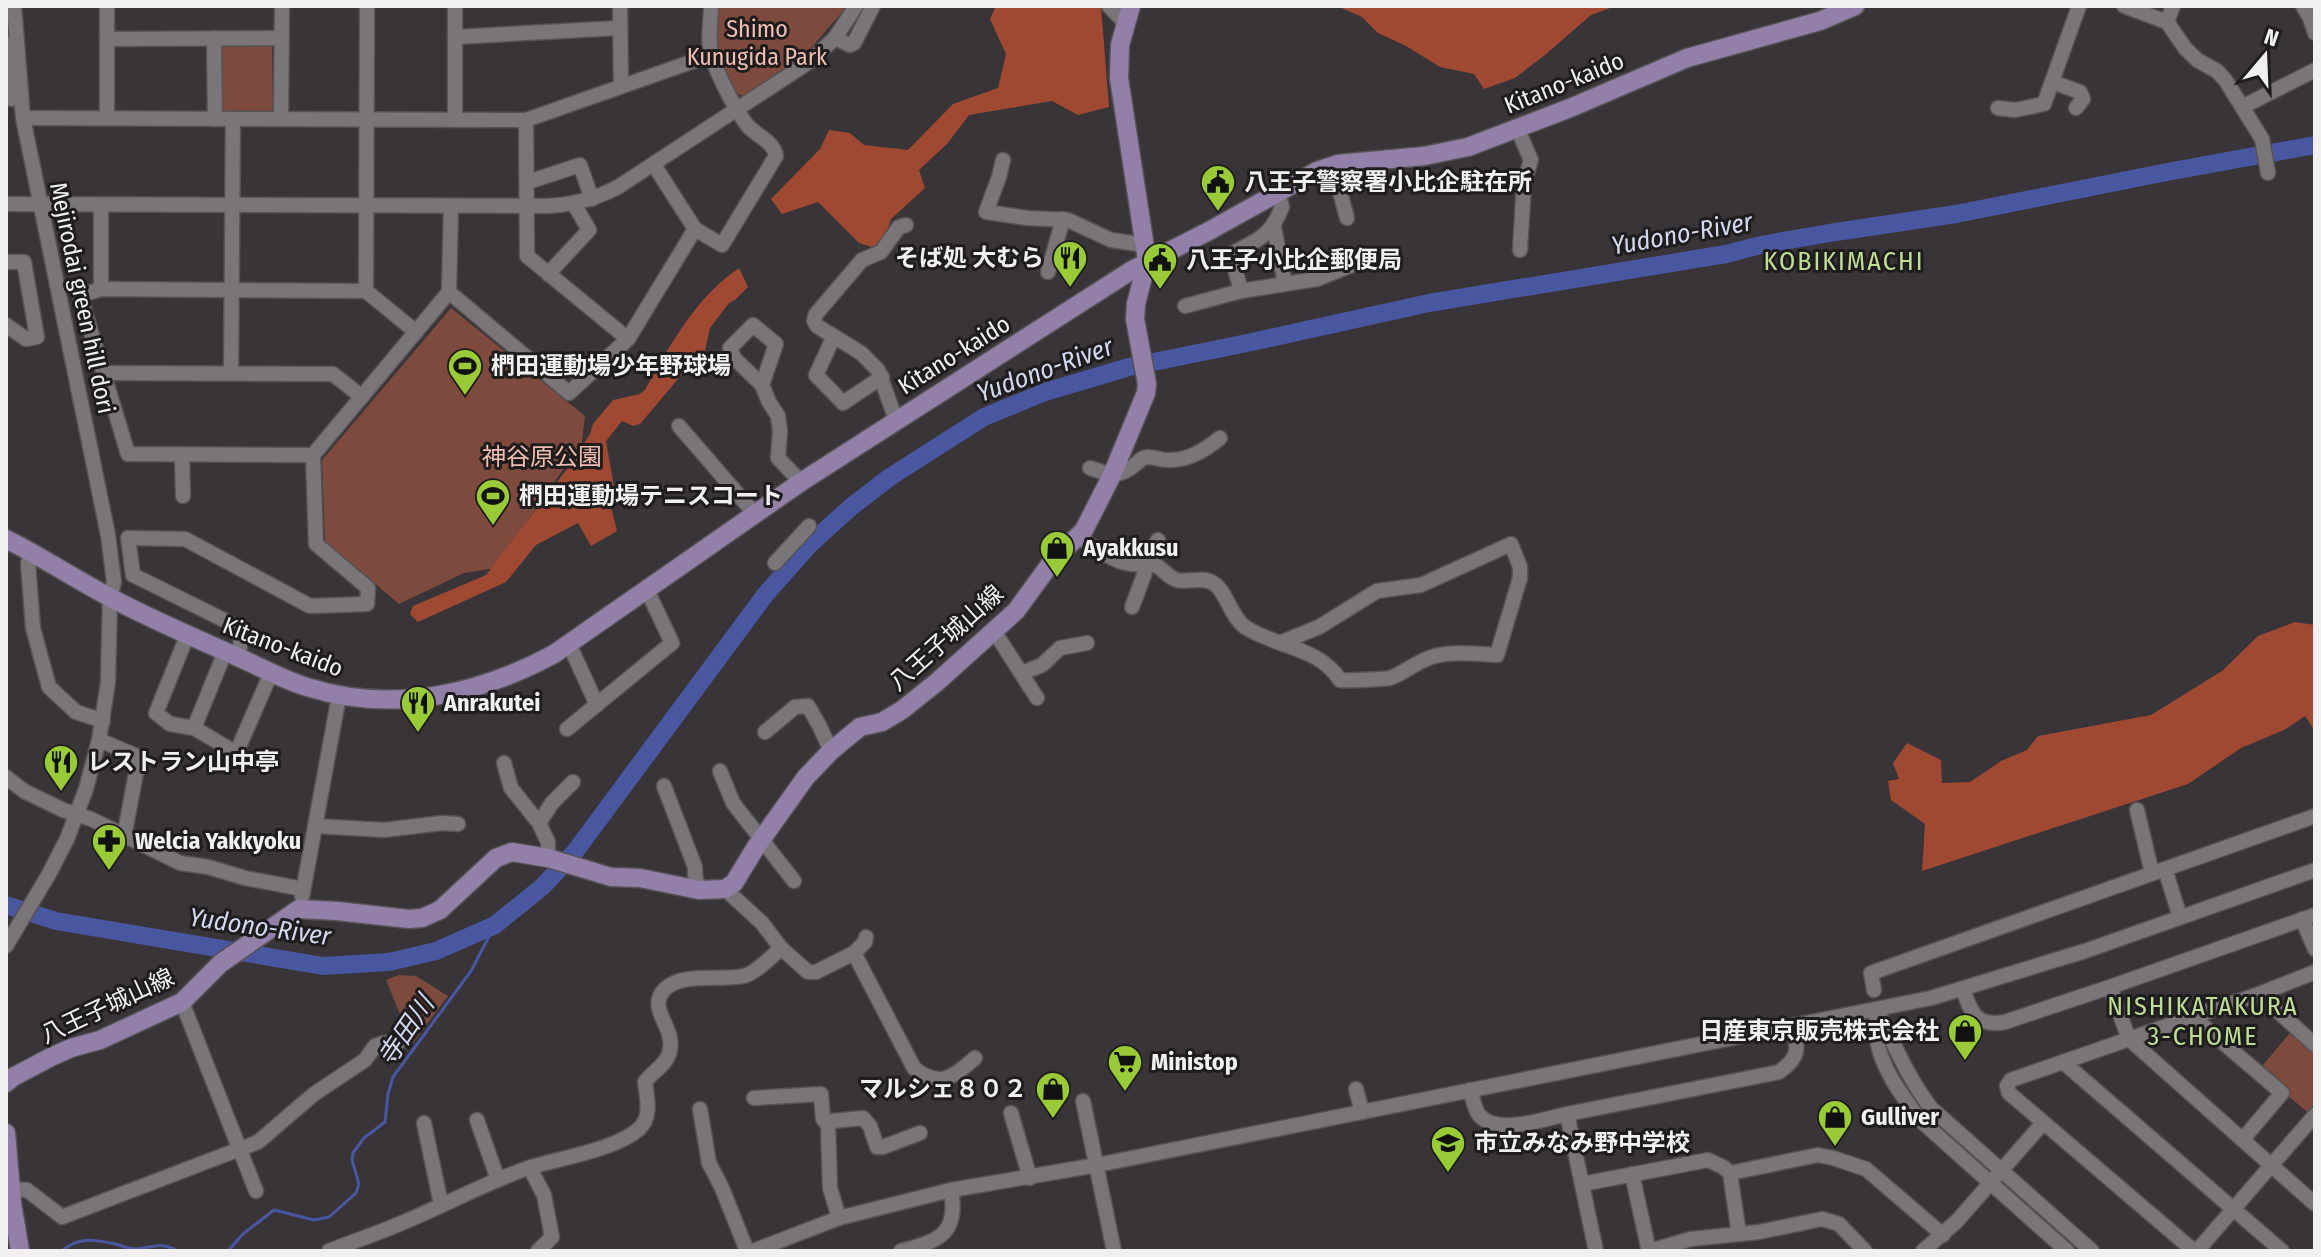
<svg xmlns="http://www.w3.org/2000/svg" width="2321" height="1257" viewBox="0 0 2321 1257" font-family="'Fira Sans Condensed','Noto Sans JP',sans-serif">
  <rect width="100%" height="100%" fill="#383437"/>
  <g fill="#7d4a3d">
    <path d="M718,6h127l-3,6 -37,43 -62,41 -8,-3 -18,-41z"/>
    <path d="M272,42l1,71 -54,1 -1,-71z"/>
    <path d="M451,308l134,108 -3,26 -87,126 -31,5 -65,31 -74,-63 -3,-81z"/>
    <path d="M399,975l17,1 32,20 -36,48 -26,-64z"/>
    <path d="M2295,1027l20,18v58l-8,9c-16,-15 -33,-26 -50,-40z"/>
  </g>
  <g fill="#9f4933">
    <path d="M996,6h105l8,101 -31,8 -26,-14 -83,14 -22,29 -28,26 6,18 -34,31 -3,9 -13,20 -16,-5 -41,-41 -36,12 -11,-15 49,-50 9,-19 21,3 14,12 44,5 45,-46 45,-16 8,-34 -16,-35z"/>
    <path d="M1337,6h279l-25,9 -46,40 -30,23 -31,11 -10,-15 -34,-7 -34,-21 -28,-13 -16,-16z"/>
    <path d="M739,268l9,19 -13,13 -6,3 -19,25 -6,27 -20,17 -44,52 -7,2 -11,-5 -16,20 10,57 -5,9 6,24 -26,15 -13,-23 -42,22 -30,37 -88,40 -8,-8 3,-8 73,-31 84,-110 20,-31 3,-10 20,-24 27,-6 5,-4c24,-44 52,-94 94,-122z"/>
    <path d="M2295,622l20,3v106l-10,-15 -21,14 -43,18 -53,36 -266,87 3,-47 -34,-24 -3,-19 11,-2 -6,-16 14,-20 34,17 1,23 28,-1 31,-21 26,-11 11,-14 113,-21 71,-44 36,-35z"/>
  </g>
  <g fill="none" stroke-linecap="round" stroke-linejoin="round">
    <g stroke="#4957a1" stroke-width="3">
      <path d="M62,1251c17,-15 32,-11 54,-7 6,2 13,5 19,5 19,-1 24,-8 43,2"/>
      <path d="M228,1251l15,-17 31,-24 40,10 15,-3 27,-24 3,-9 -7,-24 1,-7 11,-15 21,-16 3,-28 5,-17 78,-106 24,-46"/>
    </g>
    <path stroke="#4957a1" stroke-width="18" d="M6,905l50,16 267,45 66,-4 47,-11 59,-26 47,-38 32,-34 191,-258 45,-51 41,-37 39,-30 94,-60 61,-25 84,-25 118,-24 182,-40 297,-49 35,-9 68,-12 127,-19 211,-42 148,-27"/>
    <g stroke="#565255" stroke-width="17">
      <g id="minor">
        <path d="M107,6v112"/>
        <path d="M620,6l1,80"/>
        <path d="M1109,6l16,17"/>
        <path d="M2124,6l43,16"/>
        <path d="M2173,6l-6,16 18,26 12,12 20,11 9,10 36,58 6,34"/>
        <path d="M2303,6l7,12 5,15"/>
        <path d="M455,37l164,-9"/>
        <path d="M214,38l1,81"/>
        <path d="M835,38l15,7 4,-2 19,-37"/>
        <path d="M107,39l174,-1"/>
        <path d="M6,43l6,56"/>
        <path d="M2052,82l28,10 3,7 -7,9"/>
        <path d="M2242,107l73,-37"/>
        <path d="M1998,108l17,2 29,-6 35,-98"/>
        <path d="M23,118l503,2 185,-65"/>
        <path d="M281,118l1,-112"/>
        <path d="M455,120v-114"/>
        <path d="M526,120l1,136 101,83"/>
        <path d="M1517,128l14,32 -7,23 -4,67"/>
        <path d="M1003,160l-4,17 -13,35 41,6 41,2 43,20 34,5"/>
        <path d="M1333,166l14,52"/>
        <path d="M528,182l52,-17 12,34"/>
        <path d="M6,204l540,2c26,-1 49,-7 72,-19l191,-125 26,-24 21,-32"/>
        <path d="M101,205v84"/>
        <path d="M451,206l-2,86 120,101 59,-54 67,-110 -41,-64"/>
        <path d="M1274,227l11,57"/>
        <path d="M695,229l27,16 54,-89c-2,-15 -20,-20 -29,-31 -13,-18 -28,-47 -35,-68 -5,-15 -1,-36 -1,-51"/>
        <path d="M6,262h18l13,75 -11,2 -20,-14"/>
        <path d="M1048,272l15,-53"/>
        <path d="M548,274l41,-44 -15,-26"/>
        <path d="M366,291l1,-285"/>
        <path d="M1241,291l-10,-37c27,-14 40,-18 51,-47l-4,-15"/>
        <path d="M1185,306l56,-15 76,-12 40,-16 34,-6"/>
        <path d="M834,336l-18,39 27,28 39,-26"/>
        <path d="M104,373l229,1 29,23"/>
        <path d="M231,373l2,-254"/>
        <path d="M762,385l-28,-27 -4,-10 23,-23 23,19 -14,41 7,17 9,14 2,15 -2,27 23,24"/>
        <path d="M896,420l-18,-50 -17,-17 -44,-27 -3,-5 2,-7 46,-54 19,-8 18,-25 7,-2"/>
        <path d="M679,426l76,88"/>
        <path d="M313,455l-185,-1 -47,-155 1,-4 19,-6 265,2 50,41"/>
        <path d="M182,456l1,40"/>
        <path d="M1090,468c21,7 29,11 47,-5 5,-4 4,-5 11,-6 6,0 13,3 19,3 21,1 38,-10 53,-22"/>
        <path d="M1078,537c15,9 31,22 48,26 10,3 21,-1 31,3 7,4 12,12 20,14 11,3 26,-4 36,3 13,7 17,33 32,44 30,20 74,20 95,53 4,1 46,-1 50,-2 15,-5 28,-18 45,-22 19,-5 42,-2 62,-1l23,-77v-11l-9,-23 -90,41 -44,6 -58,36 -37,15"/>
        <path d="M32,553l-4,10 5,65 16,59 27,25 27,9"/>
        <path d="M775,563l34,-37"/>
        <path d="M1132,607l12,-32 4,-18 10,-17"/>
        <path d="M994,631l43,67"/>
        <path d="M187,636l-31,77 14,11 24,4 31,-76"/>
        <path d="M569,644l28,61"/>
        <path d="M238,657l3,-16 -3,-14 -105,-52 -5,-37 57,1 125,67 57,-2 1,-16 -52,-44 -3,-89 136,-163"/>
        <path d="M1022,673l20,-8 18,-17 27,-5"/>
        <path d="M194,728l39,23 5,-2 33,-76"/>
        <path d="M567,729l105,-86 -25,-53"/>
        <path d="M765,732l30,-25 13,-1 11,19 12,26"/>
        <path d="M99,740l40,17 -15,80"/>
        <path d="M504,763l7,25 28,35 9,19v16"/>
        <path d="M720,771l13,32 61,78"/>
        <path d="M6,777l18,14 39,19 28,9 89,44 28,4 37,11 58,11"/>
        <path d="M664,786l31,81v8l4,15"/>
        <path d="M2137,810l15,63"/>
        <path d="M539,823l13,-20 21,-21"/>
        <path d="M315,826l69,4 58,-7 16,1"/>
        <path d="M2165,869l15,48"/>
        <path d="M725,889l37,34 19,25 27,24h8l38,-19 11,-11 1,-5"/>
        <path d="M302,897l37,-201"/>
        <path d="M2302,919l13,30"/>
        <path d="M6,946l43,-72 18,-35 19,-50 13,-49 9,-58 2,-85 4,-15 -6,-47 -85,-417 -9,-112"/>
        <path d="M854,953l60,115c26,21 39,9 61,-10"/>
        <path d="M2110,987l19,52 186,165"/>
        <path d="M1963,989c8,24 13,38 42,33l105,-35 205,-72"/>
        <path d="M1874,990l-3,-17 444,-157"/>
        <path d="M2259,994l56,51"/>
        <path d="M182,1002l74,189"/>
        <path d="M1877,1010c17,34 31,68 54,98l161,143"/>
        <path d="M1877,1014c0,9 -1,18 0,26 4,28 26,57 43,80l147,131"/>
        <path d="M2193,1017l89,76 -39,46"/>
        <path d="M2063,1062l219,189"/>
        <path d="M1356,1089l6,23"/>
        <path d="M1470,1090c3,8 4,18 9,25 18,21 65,4 88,-1l29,137"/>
        <path d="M754,1098l67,-4 2,25 5,6 2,63 9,30"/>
        <path d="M1083,1101l31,150"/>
        <path d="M700,1109l9,54 13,25 25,63"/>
        <path d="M1011,1113l19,65"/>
        <path d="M1567,1114l212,-42c20,-14 20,-23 14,-45"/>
        <path d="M477,1120l21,60"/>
        <path d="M424,1123l17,81"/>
        <path d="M828,1125l5,-4 30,-3 7,8 7,21h6l37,-14"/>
        <path d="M530,1168l14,27 8,42 -14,14"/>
        <path d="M1730,1173l9,61"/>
        <path d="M1632,1174l16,73 6,4"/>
        <path d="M1582,1184l126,-24 15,7 7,6 88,-18 15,3 33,11 77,66"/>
        <path d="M11,1189l16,1 35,27 196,-75 56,-48 51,-34 10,-14 8,-3h15"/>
        <path d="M1653,1250l38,-11 68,-7 63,-13 17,5 26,27"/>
        <path d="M329,1251c25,-10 50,-18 75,-29 41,-17 81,-39 124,-54 31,-10 87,-18 111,-39 13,-12 8,-31 6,-47 7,-10 20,-16 24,-28 8,-23 -17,-41 -9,-58 14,-28 65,-13 87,-21 12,-5 24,-18 34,-27"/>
        <path d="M753,1251l86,-33 112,-28 146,-25 834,-167 154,-47 230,-81"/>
        <path d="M901,1251c38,-10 58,-17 50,-61"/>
        <path d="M1923,1251l34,-30 86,-98"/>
        <path d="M2194,1251l-185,-158 -2,-7 4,-6 248,-86 56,-22"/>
        <path d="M2197,1251l118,-136"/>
      </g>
    </g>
    <g stroke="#565255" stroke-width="21">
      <g id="major">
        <path d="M6,539c36,18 71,41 107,60 42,22 84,40 127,59 22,10 44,22 67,29 85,27 171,8 247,-33l247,-172 331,-212 75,-38 110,-61 21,-7 86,-8 44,-9 102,-39 117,-50 133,-37 35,-15"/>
        <path d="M6,1083l7,-6 38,-20 20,-9 29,-8 82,-38 39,-39 78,-54 38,2 72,8 13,-1 18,-8 56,-52 16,-6 36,6 63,19 29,1 59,12 26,-1 9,-6 22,-36 50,-70 25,-26 29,-24 22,-5 20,-12 35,-28 79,-71 35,-48 33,-33 28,-55 34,-82 1,-9 -12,-65 1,-15 11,-43 -1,-7 -27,-176 1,-33 11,-39"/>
        <path d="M6,1133l6,70 8,48"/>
      </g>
    </g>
    <use href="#minor" stroke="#797578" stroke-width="14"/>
    <use href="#major" stroke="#9380a9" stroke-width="18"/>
  </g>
  <defs>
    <g id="civic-pin" transform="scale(1.8)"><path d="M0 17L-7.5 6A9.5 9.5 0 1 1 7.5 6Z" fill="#98cb37" stroke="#1e1c1d"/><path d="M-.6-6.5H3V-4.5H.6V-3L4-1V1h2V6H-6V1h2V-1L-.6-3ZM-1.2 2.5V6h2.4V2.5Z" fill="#111"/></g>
    <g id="restaurant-pin" transform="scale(1.8)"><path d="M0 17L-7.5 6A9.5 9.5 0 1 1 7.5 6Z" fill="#98cb37" stroke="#1e1c1d"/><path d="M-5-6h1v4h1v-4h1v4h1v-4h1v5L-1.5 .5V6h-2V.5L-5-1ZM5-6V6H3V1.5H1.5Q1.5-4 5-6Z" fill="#111"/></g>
    <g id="stadium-pin" transform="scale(1.8)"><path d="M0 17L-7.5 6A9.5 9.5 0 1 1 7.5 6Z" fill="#98cb37" stroke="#1e1c1d"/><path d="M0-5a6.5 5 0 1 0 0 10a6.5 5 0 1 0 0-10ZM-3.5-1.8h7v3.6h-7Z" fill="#111"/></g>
    <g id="shop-pin" transform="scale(1.8)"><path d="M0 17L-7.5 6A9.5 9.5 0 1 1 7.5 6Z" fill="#98cb37" stroke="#1e1c1d"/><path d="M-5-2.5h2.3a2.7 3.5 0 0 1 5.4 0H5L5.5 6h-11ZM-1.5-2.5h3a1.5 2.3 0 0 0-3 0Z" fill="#111"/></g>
    <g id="pharmacy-pin" transform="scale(1.8)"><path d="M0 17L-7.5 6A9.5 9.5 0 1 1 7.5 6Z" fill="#98cb37" stroke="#1e1c1d"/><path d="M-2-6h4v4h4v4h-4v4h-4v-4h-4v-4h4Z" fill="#111"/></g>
    <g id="supermarket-pin" transform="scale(1.8)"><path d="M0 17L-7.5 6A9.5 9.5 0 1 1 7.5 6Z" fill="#98cb37" stroke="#1e1c1d"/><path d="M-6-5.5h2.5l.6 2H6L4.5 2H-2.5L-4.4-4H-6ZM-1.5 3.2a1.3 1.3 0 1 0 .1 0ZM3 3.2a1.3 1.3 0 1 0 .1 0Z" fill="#111"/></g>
    <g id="school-pin" transform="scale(1.8)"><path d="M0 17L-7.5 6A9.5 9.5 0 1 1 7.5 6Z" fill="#98cb37" stroke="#1e1c1d"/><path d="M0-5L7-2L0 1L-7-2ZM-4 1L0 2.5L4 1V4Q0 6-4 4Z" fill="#111"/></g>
  </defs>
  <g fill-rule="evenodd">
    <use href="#civic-pin" x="1218" y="182"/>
    <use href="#restaurant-pin" x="1070" y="258"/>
    <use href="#civic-pin" x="1160" y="260"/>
    <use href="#stadium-pin" x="465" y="366"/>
    <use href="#stadium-pin" x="493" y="496"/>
    <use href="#shop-pin" x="1057" y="548"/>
    <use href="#restaurant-pin" x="418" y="703"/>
    <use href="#restaurant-pin" x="61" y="762"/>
    <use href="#pharmacy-pin" x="109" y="841"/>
    <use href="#shop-pin" x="1965" y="1031"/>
    <use href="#supermarket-pin" x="1125" y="1062"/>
    <use href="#shop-pin" x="1053" y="1089"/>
    <use href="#shop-pin" x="1835" y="1117"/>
    <use href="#school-pin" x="1448" y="1143"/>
  </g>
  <g text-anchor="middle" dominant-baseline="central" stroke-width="6" stroke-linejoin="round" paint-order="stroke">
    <g font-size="24" fill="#efbeb1" stroke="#1e1c1d">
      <text x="757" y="29">Shimo<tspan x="757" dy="28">Kunugida Park</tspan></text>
      <text x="542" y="457">神谷原公園</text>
    </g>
    <g font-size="24" fill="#f2eff1" stroke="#1e1c1d">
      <text transform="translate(1564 83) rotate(-22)">Kitano-kaido</text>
      <text transform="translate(82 298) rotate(78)">Mejirodai green hill dori</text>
      <text transform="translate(954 355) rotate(-32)">Kitano-kaido</text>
      <text transform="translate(946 638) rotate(-42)">八王子城山線</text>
      <text transform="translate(283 647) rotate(21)">Kitano-kaido</text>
      <text transform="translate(107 1006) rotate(-25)">八王子城山線</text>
    </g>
    <g font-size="24" font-weight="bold" fill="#f2eff1" stroke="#1e1c1d" text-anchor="start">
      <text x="1244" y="182">八王子警察署小比企駐在所</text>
      <text x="1044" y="258" text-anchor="end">そば処 大むら</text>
      <text x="1186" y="260">八王子小比企郵便局</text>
      <text x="491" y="366">椚田運動場少年野球場</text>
      <text x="519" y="496">椚田運動場テニスコート</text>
      <text x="1083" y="548">Ayakkusu</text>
      <text x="444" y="703">Anrakutei</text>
      <text x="87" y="762">レストラン山中亭</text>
      <text x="135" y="841">Welcia Yakkyoku</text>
      <text x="1939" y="1031" text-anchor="end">日産東京販売株式会社</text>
      <text x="1151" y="1062">Ministop</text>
      <text x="1027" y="1089" text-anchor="end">マルシェ８０２</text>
      <text x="1861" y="1117">Gulliver</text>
      <text x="1474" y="1143">市立みなみ野中学校</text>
    </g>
    <g font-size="26" font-style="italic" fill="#d2d8ed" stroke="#1e1c1d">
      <text transform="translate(1682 234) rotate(-10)">Yudono-River</text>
      <text transform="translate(1045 370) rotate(-20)">Yudono-River</text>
      <text transform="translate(260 927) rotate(8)">Yudono-River</text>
      <text transform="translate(406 1031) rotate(-56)">寺田川</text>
    </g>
    <g font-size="26" letter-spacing="2" fill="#bedd95" stroke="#1e1c1d">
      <text x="1844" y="261">KOBIKIMACHI</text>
      <text x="2203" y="1006">NISHIKATAKURA<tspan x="2203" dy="30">3-CHOME</tspan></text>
    </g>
  </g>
  <rect width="2321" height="1257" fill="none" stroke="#f2eff1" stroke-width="16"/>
  <g transform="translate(2265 56) rotate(19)" stroke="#1e1c1d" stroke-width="6" paint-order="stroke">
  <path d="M0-6L14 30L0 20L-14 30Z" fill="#f2eff1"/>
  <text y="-12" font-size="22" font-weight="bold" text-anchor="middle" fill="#f2eff1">N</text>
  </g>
</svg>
